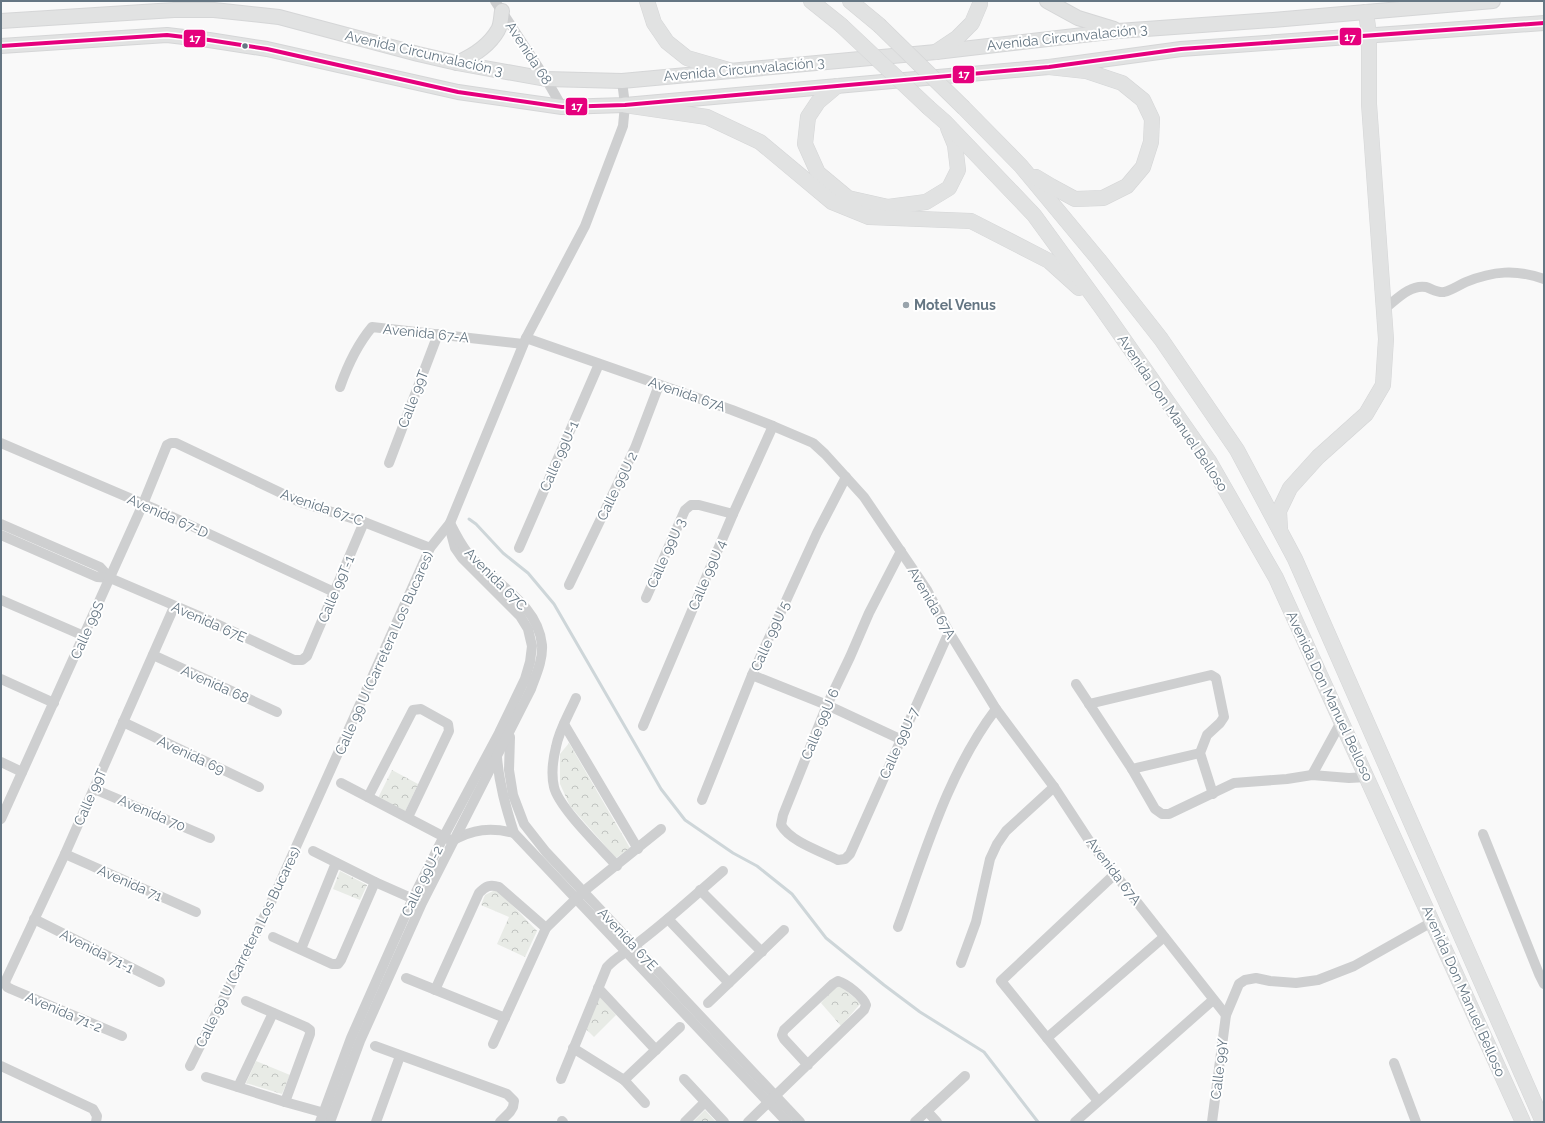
<svg xmlns="http://www.w3.org/2000/svg" width="1545" height="1123" viewBox="0 0 1545 1123" font-family="Raleway,sans-serif">
  <defs>
    <pattern id="forest-crowns" width="20" height="18" patternUnits="userSpaceOnUse"><rect width="20" height="18" fill="#e8ebe6"/><path d="M2 6a3 3 0 1 1 6 0M12 15a3 3 0 1 1 6 0" fill="none" stroke="#c0c3c0"/></pattern>
  </defs>
  <rect width="100%" height="100%" fill="#f9f9f9"/>
  <g fill="url(#forest-crowns)">
    <path d="M569,743l61,105 -14,10 -46,-52 -10,-22v-30z"/>
    <path d="M392,770l26,14 -13,28 -27,-14z"/>
    <path d="M340,871l27,14 -7,15 -27,-11z"/>
    <path d="M497,889l40,42 -12,26 -28,-13 12,-27 -28,-12 4,-10z"/>
    <path d="M838,984l23,19 -20,23 -20,-23z"/>
    <path d="M599,996l17,19 -22,22 -8,-8z"/>
    <path d="M256,1061l34,14 -8,19 -36,-11z"/>
    <path d="M705,1110l11,12h-23z"/>
  </g>
  <g fill="none" stroke-linecap="round" stroke-linejoin="round">
    <path stroke="#ced6d9" stroke-width="3" d="M469,519l7,5 27,29 25,20 26,31 107,185 24,31 48,33 24,13 35,28 34,44 58,47 36,27 64,40 54,70"/>
    <g stroke="#d5d6d7" stroke-width="16">
      <g id="secondary">
        <path d="M1047,1l31,17 36,11"/>
        <path d="M1,21l173,-11h40l65,7 139,37 39,9 89,16 76,2 314,-29 182,-21 155,-11 220,-19"/>
        <path d="M1,46l166,-11 42,5 58,9 191,43 104,15 63,-2 424,-38 132,-18 363,-26"/>
        <path d="M457,63c16,-7 32,-17 41,-33 3,-5 3,-13 4,-19"/>
      </g>
    </g>
    <g stroke="#d5d6d7" stroke-width="16">
      <g id="primary">
        <path d="M647,1l7,22 13,19 20,16 45,13"/>
        <path d="M811,1l30,24"/>
        <path d="M850,1l29,24"/>
        <path d="M936,52l21,-14 15,-15 8,-19v-3"/>
        <path d="M837,86l-19,16 -10,15 -3,27 13,29 30,25 40,9 38,-5 23,-14 9,-18 -3,-25 -7,-17"/>
        <path d="M625,105l82,12 53,25 72,60 37,15 102,4 78,40 30,27"/>
        <path d="M929,108l16,14 89,93 67,92 108,154 67,117 247,544"/>
        <path d="M964,108l57,58 78,94 62,79 76,111 58,109 248,563"/>
        <path d="M1036,177l15,9 24,13 28,-1 24,-12 16,-19 8,-25 1,-23 -9,-19 -21,-17 -36,-12 -37,-4"/>
        <path d="M1280,529l-1,-18 11,-23 28,-31 48,-43 17,-29 3,-46 -17,-235v-69l-3,-23"/>
      </g>
    </g>
    <g stroke="#cecfd0" stroke-width="10">
      <path d="M495,1l51,78 16,28"/>
      <path d="M1384,309c12,-9 26,-25 42,-22 6,2 12,6 18,5 8,-2 15,-7 22,-10 27,-11 50,-13 78,-3"/>
      <path d="M526,338l206,72 41,16 40,17 12,11 39,43 63,93 22,42 47,77 58,78 38,58 134,170"/>
      <path d="M340,387c8,-23 17,-42 32,-60l151,17"/>
      <path d="M1,443l152,65 181,84"/>
      <path d="M389,463l49,-129"/>
      <path d="M1,524l99,43 10,11"/>
      <path d="M1,535l96,42 13,1 96,41 88,41h8l5,-4 57,-134"/>
      <path d="M519,548l80,-184"/>
      <path d="M901,551l-32,62 -19,44 -23,48 -44,110 -2,10c10,17 39,26 57,35l7,-1 5,-5 99,-222"/>
      <path d="M569,585l66,-137 24,-63"/>
      <path d="M646,598l39,-88 6,-5h8l34,9"/>
      <path d="M1,600l83,36"/>
      <path d="M153,655l124,57"/>
      <path d="M752,675l75,30 73,34"/>
      <path d="M1,679l53,24"/>
      <path d="M1076,684l56,85 23,40 7,5h7l65,-31 53,-4 25,-4 37,3 18,-1"/>
      <path d="M576,698c-7,16 -17,32 -20,49 -3,12 -5,27 -2,40 5,21 47,61 63,79"/>
      <path d="M1089,704l122,-29 5,3 8,39 -4,6 -13,12 -7,18 13,41"/>
      <path d="M123,722l136,65"/>
      <path d="M564,724l74,125"/>
      <path d="M643,726l90,-212 40,-88"/>
      <path d="M510,737l-1,33 4,25 11,29 22,28 254,270"/>
      <path d="M497,757c2,27 9,51 17,76l273,289"/>
      <path d="M1,762l21,10"/>
      <path d="M1132,769l68,-16"/>
      <path d="M1312,775l29,-53"/>
      <path d="M341,783l111,58c21,-12 39,-14 62,-8"/>
      <path d="M94,789l116,49"/>
      <path d="M368,797l45,-87 8,-1 27,15 1,7 -41,86"/>
      <path d="M702,800l50,-125 65,-142 29,-56"/>
      <path d="M1,819l142,-315 24,-59 4,-2h5l124,59 64,20 66,26"/>
      <path d="M1483,834l56,140 5,10"/>
      <path d="M313,851l62,31 43,19"/>
      <path d="M65,854l131,58"/>
      <path d="M700,890l62,62"/>
      <path d="M34,919l126,63"/>
      <path d="M668,919l61,64"/>
      <path d="M898,927c27,-74 50,-155 98,-218"/>
      <path d="M273,937l59,27h6l3,-4 34,-78"/>
      <path d="M301,949l35,-86"/>
      <path d="M961,963l15,-41 14,-63 7,-15 9,-13 48,-44"/>
      <path d="M406,978l99,40"/>
      <path d="M598,988l58,62"/>
      <path d="M435,990l44,-97c7,-7 11,-9 20,-6l47,41"/>
      <path d="M246,1001l60,26 4,3v4l-25,68"/>
      <path d="M708,1003l76,-73"/>
      <path d="M122,1036l-111,-47 -4,-2 -2,-5 60,-128 109,-247"/>
      <path d="M1047,1038l117,-101"/>
      <path d="M493,1044l53,-116 38,-37 77,-62"/>
      <path d="M375,1046l132,48 7,7 -1,6 -3,5 -10,10"/>
      <path d="M573,1048l51,32 21,23"/>
      <path d="M1394,1063l22,59"/>
      <path d="M1,1066l92,43 4,7 -1,6"/>
      <path d="M190,1066l79,-159 161,-359 20,-25 76,-185 59,-112 38,-100 2,-21 -3,-24"/>
      <path d="M206,1077l79,25 43,12"/>
      <path d="M561,1079l46,-112c8,-9 18,-14 27,-21 31,-23 60,-50 89,-75"/>
      <path d="M684,1079l40,43"/>
      <path d="M624,1080l56,-53"/>
      <path d="M238,1087l35,-74"/>
      <path d="M1098,1101l-97,-120 114,-107"/>
      <path d="M927,1111l10,11"/>
      <path d="M562,1121l1,1"/>
      <path d="M320,1122l31,-84 62,-140 31,-62 55,-103 26,-54 5,-17 2,-16 -4,-17 -8,-13 -58,-58 -7,-10 -4,-15"/>
      <path d="M330,1122l30,-81 62,-138 109,-214c5,-14 12,-29 11,-44 -4,-43 -51,-63 -75,-93 -7,-9 -12,-19 -17,-29"/>
      <path d="M376,1122l24,-66"/>
      <path d="M685,1122l20,-20"/>
      <path d="M748,1122l116,-112 2,-5c-3,-9 -19,-21 -28,-24l-5,3 -49,46 -2,5 2,4 24,26"/>
      <path d="M915,1122l50,-46"/>
      <path d="M1075,1122l138,-122"/>
      <path d="M1212,1122l14,-107 13,-31 6,-4 11,-2 14,3 26,2 22,-3 36,-14 78,-44"/>
    </g>
    <use href="#secondary" stroke="#e1e2e2" stroke-width="14"/>
    <use href="#primary" stroke="#e1e2e2" stroke-width="15"/>
    <g stroke="#d5d6d7" stroke-width="16" stroke-linecap="butt">
      <g id="primary-bridge">
        <path d="M841,25l88,83"/>
        <path d="M879,25l85,83"/>
      </g>
    </g>
    <use href="#primary-bridge" stroke="#e1e2e2" stroke-width="15"/>
    <g stroke="#fff" stroke-width="7">
      <path id="bus-1" d="M1,46l166,-11 42,5 58,9 191,43 104,15 63,-2 424,-38 132,-18 363,-26"/>
    </g>
    <use href="#bus-1" stroke="#e5007d" stroke-width="4"/>
  </g>
  <circle fill="#657683" stroke="#fff" stroke-width="1.5" cx="245" cy="46" r="3.5"/>
  <circle fill="#99a4ac" stroke="#fff" stroke-width="1.5" cx="906" cy="305" r="4"/>
  <g text-anchor="middle" dominant-baseline="central" stroke-width="4" stroke-linejoin="round" paint-order="stroke">
    <g font-size="14" fill="#657683" stroke="#fff">
      <text transform="translate(1067 37) rotate(-6)">Avenida Circunvalación 3</text>
      <text transform="translate(424 53) rotate(13)">Avenida Circunvalación 3</text>
      <text transform="translate(529 53) rotate(57)">Avenida 68</text>
      <text transform="translate(744 69) rotate(-5)">Avenida Circunvalación 3</text>
      <text transform="translate(426 333) rotate(6)">Avenida 67-A</text>
      <text transform="translate(687 394) rotate(19)">Avenida 67A</text>
      <text transform="translate(413 399) rotate(-69)">Calle 99T</text>
      <text transform="translate(1173 413) rotate(56)">Avenida Don Manuel Belloso</text>
      <text transform="translate(559 456) rotate(-66)">Calle 99U-1</text>
      <text transform="translate(617 486) rotate(-64)">Calle 99U 2</text>
      <text transform="translate(322 507) rotate(19)">Avenida 67-C</text>
      <text transform="translate(168 516) rotate(24)">Avenida 67-D</text>
      <text transform="translate(666 553) rotate(-66)">Calle 99U 3</text>
      <text transform="translate(707 575) rotate(-67)">Calle 99U 4</text>
      <text transform="translate(496 579) rotate(45)">Avenida 67C</text>
      <text transform="translate(336 589) rotate(-67)">Calle 99T-1</text>
      <text transform="translate(932 603) rotate(60)">Avenida 67A</text>
      <text transform="translate(209 622) rotate(24)">Avenida 67E</text>
      <text transform="translate(87 630) rotate(-66)">Calle 99S</text>
      <text transform="translate(770 636) rotate(-66)">Calle 99U 5</text>
      <text transform="translate(384 653) rotate(-66)">Calle 99 U (Carretera Los Bucares)</text>
      <text transform="translate(215 684) rotate(24)">Avenida 68</text>
      <text transform="translate(1330 696) rotate(65)">Avenida Don Manuel Belloso</text>
      <text transform="translate(820 724) rotate(-67)">Calle 99U 6</text>
      <text transform="translate(899 743) rotate(-66)">Calle 99U-7</text>
      <text transform="translate(191 755) rotate(25)">Avenida 69</text>
      <text transform="translate(90 797) rotate(-66)">Calle 99T</text>
      <text transform="translate(152 813) rotate(23)">Avenida 70</text>
      <text transform="translate(1114 871) rotate(53)">Avenida 67A</text>
      <text transform="translate(422 881) rotate(-64)">Calle 99U-2</text>
      <text transform="translate(130 883) rotate(24)">Avenida 71</text>
      <text transform="translate(628 939) rotate(47)">Avenida 67E</text>
      <text transform="translate(248 947) rotate(-64)">Calle 99 U (Carretera Los Bucares)</text>
      <text transform="translate(97 951) rotate(27)">Avenida 71-1</text>
      <text transform="translate(1464 991) rotate(66)">Avenida Don Manuel Belloso</text>
      <text transform="translate(64 1012) rotate(23)">Avenida 71-2</text>
      <text transform="translate(1219 1069) rotate(-83)">Calle 99Y</text>
    </g>
    <g font-size="14" font-weight="bold" fill="#657683" stroke="#fff" text-anchor="start">
      <text x="914" y="305">Motel Venus</text>
    </g>
  </g>
  <g stroke="#fff" stroke-width="1.5">
    <rect x="1339" y="27" width="23" height="19" rx="4" fill="#e5007d"/>
    <rect x="183" y="29" width="23" height="19" rx="4" fill="#e5007d"/>
    <rect x="952" y="65" width="23" height="19" rx="4" fill="#e5007d"/>
    <rect x="565" y="97" width="23" height="19" rx="4" fill="#e5007d"/>
  </g>
  <g font-size="11" text-anchor="middle" font-weight="bold" fill="#fff">
    <text x="1350" y="41">17</text>
    <text x="195" y="42">17</text>
    <text x="964" y="78">17</text>
    <text x="577" y="110">17</text>
  </g>
  <rect width="1545" height="1123" fill="none" stroke="#657683" stroke-width="4"/>
</svg>
